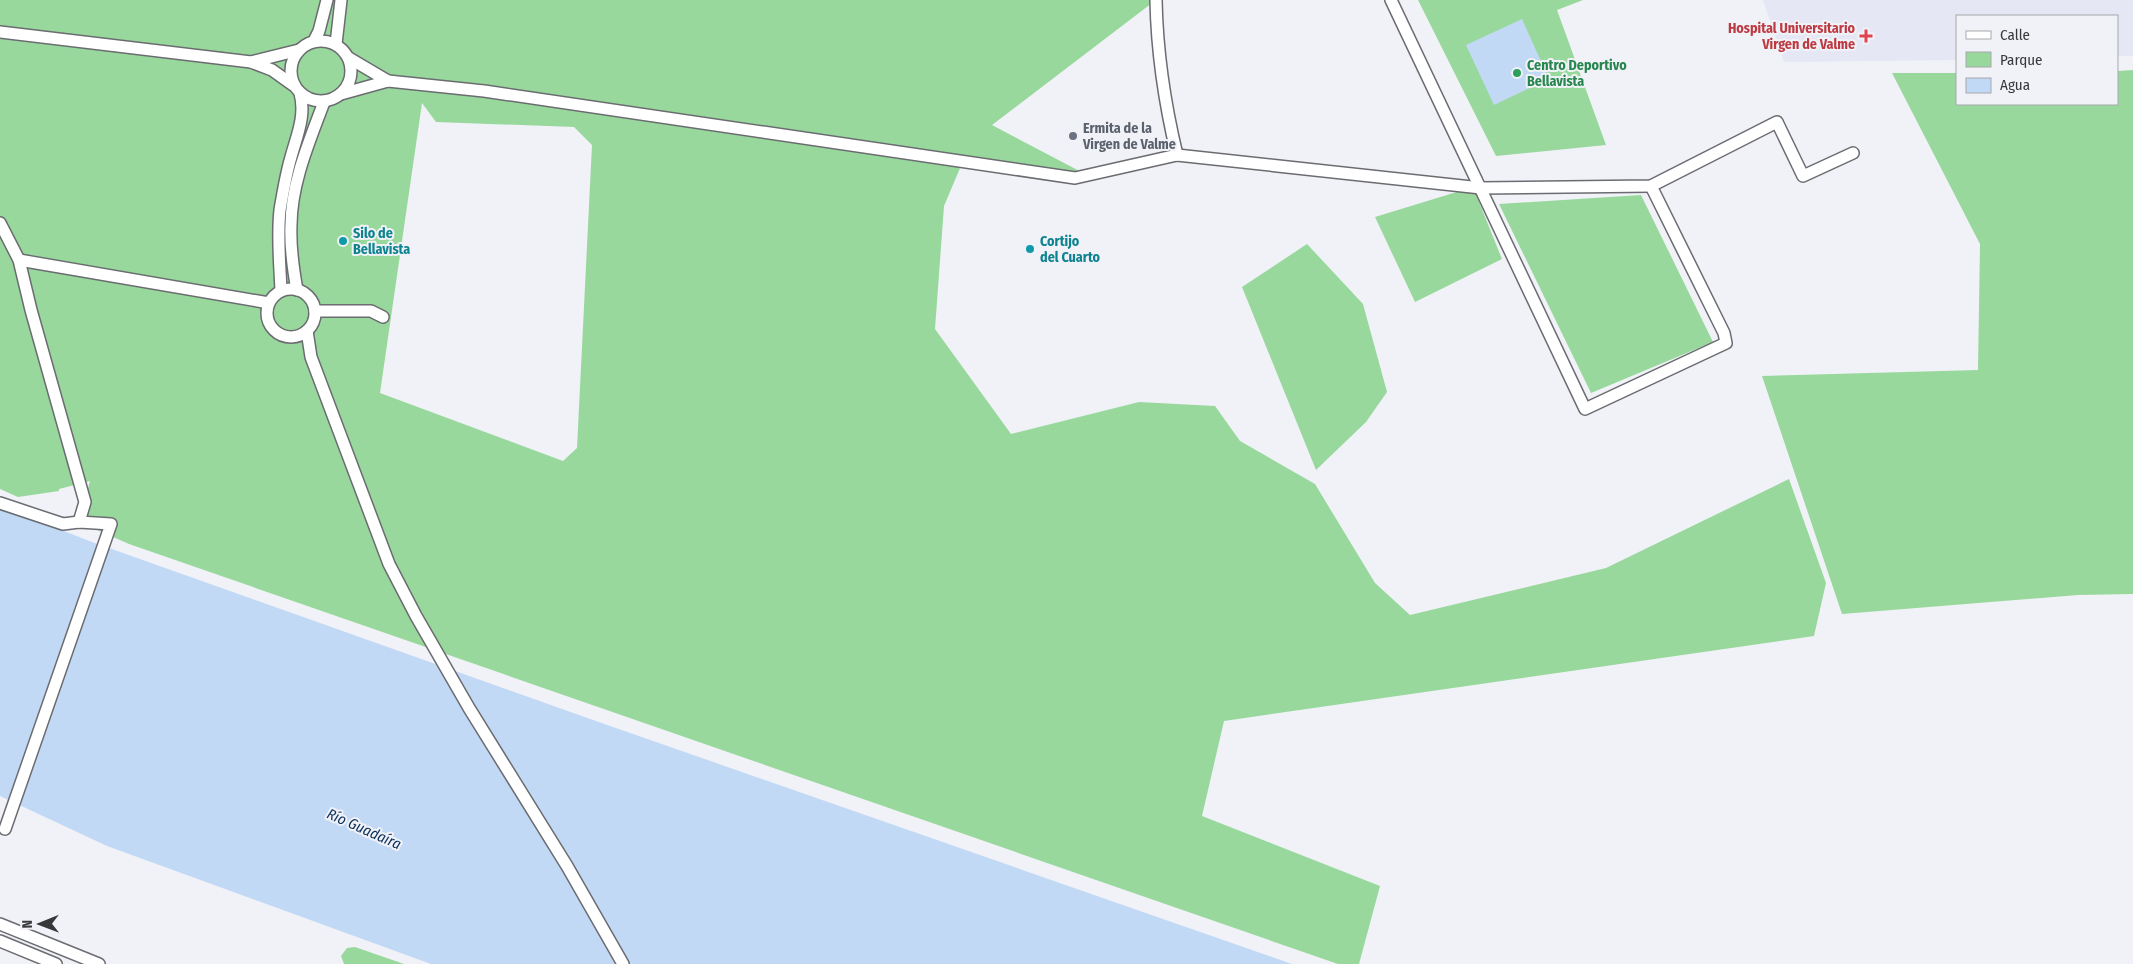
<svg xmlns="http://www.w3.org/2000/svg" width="2133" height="964" viewBox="0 0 2133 964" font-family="'Fira Sans Condensed',sans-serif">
  <rect width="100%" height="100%" fill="#f0f2f7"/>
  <path fill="#e5e7f5" d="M1763,0h370v56h-16v-40h-160v44l-173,2z"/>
  <g fill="#98d89c" fill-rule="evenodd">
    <path d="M0,0h1156l-164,125 95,50 -124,-14 -19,45 -9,123 76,105 128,-32 76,4 25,35 75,43 60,99 35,32 196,-47 183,-89 37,104 -12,53 -590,85 -22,95 178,70 -21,78h-21l-1209,-420 -50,-22 11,-41 -31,8v2l-41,6 -18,-8zM422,103l14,19 138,5 18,18 -15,303 -14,13 -183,-68z"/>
    <path d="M1418,0h165l-26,10 49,135 -110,11z"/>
    <path d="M2133,70v524l-55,1 -236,19 -80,-238 216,-6 2,-126 -88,-171h65v31h160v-33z"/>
    <path d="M1473,187l29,72 -87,43 -40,-85z"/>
    <path d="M1641,195l72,147 -122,51 -92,-189z"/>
    <path d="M1307,244l56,60 24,88 -21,30 -50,48 -74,-183z"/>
    <path d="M355,947l49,17h-60l-3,-8 6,-8z"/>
  </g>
  <g fill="#c2d9f5">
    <path d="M1522,19l27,60 -55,26 -28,-60z"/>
    <path d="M0,506l92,36 501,178 699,244h-861l-324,-118 -107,-50z"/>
  </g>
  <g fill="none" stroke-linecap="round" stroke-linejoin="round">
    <g stroke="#6b6c71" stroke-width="14">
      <g id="minor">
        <path d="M1156,0c1,52 9,105 21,155"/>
        <path d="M1391,0l194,409 141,-66 -2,-10 -73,-147"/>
        <path d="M0,32l251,30 21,8 21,15"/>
        <circle cx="321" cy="71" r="30"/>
        <path d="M314,41l5,-10 8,-31"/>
        <path d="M336,44l5,-44"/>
        <path d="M349,58l39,23"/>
        <path d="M251,62l48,-12"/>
        <path d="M341,94l47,-13 96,10 591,87 102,-23 304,33 170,-2 126,-64 26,54 50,-23"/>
        <path d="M0,223l19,37 12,50 54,192 -6,20"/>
        <path d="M19,260l250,43"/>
        <circle cx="291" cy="313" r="24"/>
        <path d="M297,290c-4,-22 -7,-43 -6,-65 0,-42 19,-85 33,-123"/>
        <path d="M281,291c-1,-26 -4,-54 -1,-81 3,-18 6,-36 11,-53 6,-22 15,-41 9,-64"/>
        <path d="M315,311h56l12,6"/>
        <path d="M307,331l4,26 78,207 27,52 53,92 98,158 56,98"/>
        <path d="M0,503l63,21 16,-2 32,2 -106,305"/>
        <path d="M0,924l99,40"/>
        <path d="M0,941l56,23"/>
      </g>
    </g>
    <use href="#minor" stroke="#fff" stroke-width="11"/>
  </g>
  <path fill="#e0444e" stroke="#f0f2f7" stroke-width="2" d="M1863.5 28.5h5v5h5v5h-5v5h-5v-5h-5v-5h5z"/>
  <circle fill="#2e9e5b" stroke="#f0f2f7" stroke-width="2" cx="1517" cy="73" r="5"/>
  <circle fill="#6b7280" stroke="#f0f2f7" stroke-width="2" cx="1073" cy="136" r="5"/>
  <g fill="#0f9aa8" stroke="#f0f2f7" stroke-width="2">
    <circle cx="343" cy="241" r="5"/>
    <circle cx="1030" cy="249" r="5"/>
  </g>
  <g text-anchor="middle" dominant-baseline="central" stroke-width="4" stroke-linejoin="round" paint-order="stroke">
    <g font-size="14" font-weight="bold" fill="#be3a42" stroke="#f0f2f7" text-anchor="end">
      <text x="1855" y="28">Hospital Universitario<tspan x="1855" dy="16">Virgen de Valme</tspan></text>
    </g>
    <g font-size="14" font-weight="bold" fill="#27864d" stroke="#f0f2f7" text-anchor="start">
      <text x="1527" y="65">Centro Deportivo<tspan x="1527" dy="16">Bellavista</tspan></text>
    </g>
    <g font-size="14" font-weight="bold" fill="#5b616d" stroke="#f0f2f7" text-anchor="start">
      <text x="1083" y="128">Ermita de la<tspan x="1083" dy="16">Virgen de Valme</tspan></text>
    </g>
    <g font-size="14" font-weight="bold" fill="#0d838f" stroke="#f0f2f7" text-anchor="start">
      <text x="353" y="233">Silo de<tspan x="353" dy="16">Bellavista</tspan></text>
      <text x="1040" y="241">Cortijo<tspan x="1040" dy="16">del Cuarto</tspan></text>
    </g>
    <g font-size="15" font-style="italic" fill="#0b305b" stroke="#f0f2f7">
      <text transform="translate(364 829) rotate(24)">Río Guadaíra</text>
    </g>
  </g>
  <rect x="1956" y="15" width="162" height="90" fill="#f0f2f7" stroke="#a6a8ac"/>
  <rect x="1966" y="31" width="25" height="8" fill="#ffffff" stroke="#a6a8ac"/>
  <text x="2000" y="40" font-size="15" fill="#38383b">Calle</text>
  <rect x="1966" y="52" width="25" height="15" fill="#98d89c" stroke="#a6a8ac"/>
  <text x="2000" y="65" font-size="15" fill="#38383b">Parque</text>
  <rect x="1966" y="78" width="25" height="15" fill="#c2d9f5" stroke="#a6a8ac"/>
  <text x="2000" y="90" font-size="15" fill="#38383b">Agua</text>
  <g transform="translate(40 924) rotate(269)" stroke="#f0f2f7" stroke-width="4" paint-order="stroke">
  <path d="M0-4L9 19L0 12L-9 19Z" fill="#38383b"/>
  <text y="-8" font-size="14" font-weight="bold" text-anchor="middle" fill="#38383b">N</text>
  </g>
</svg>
